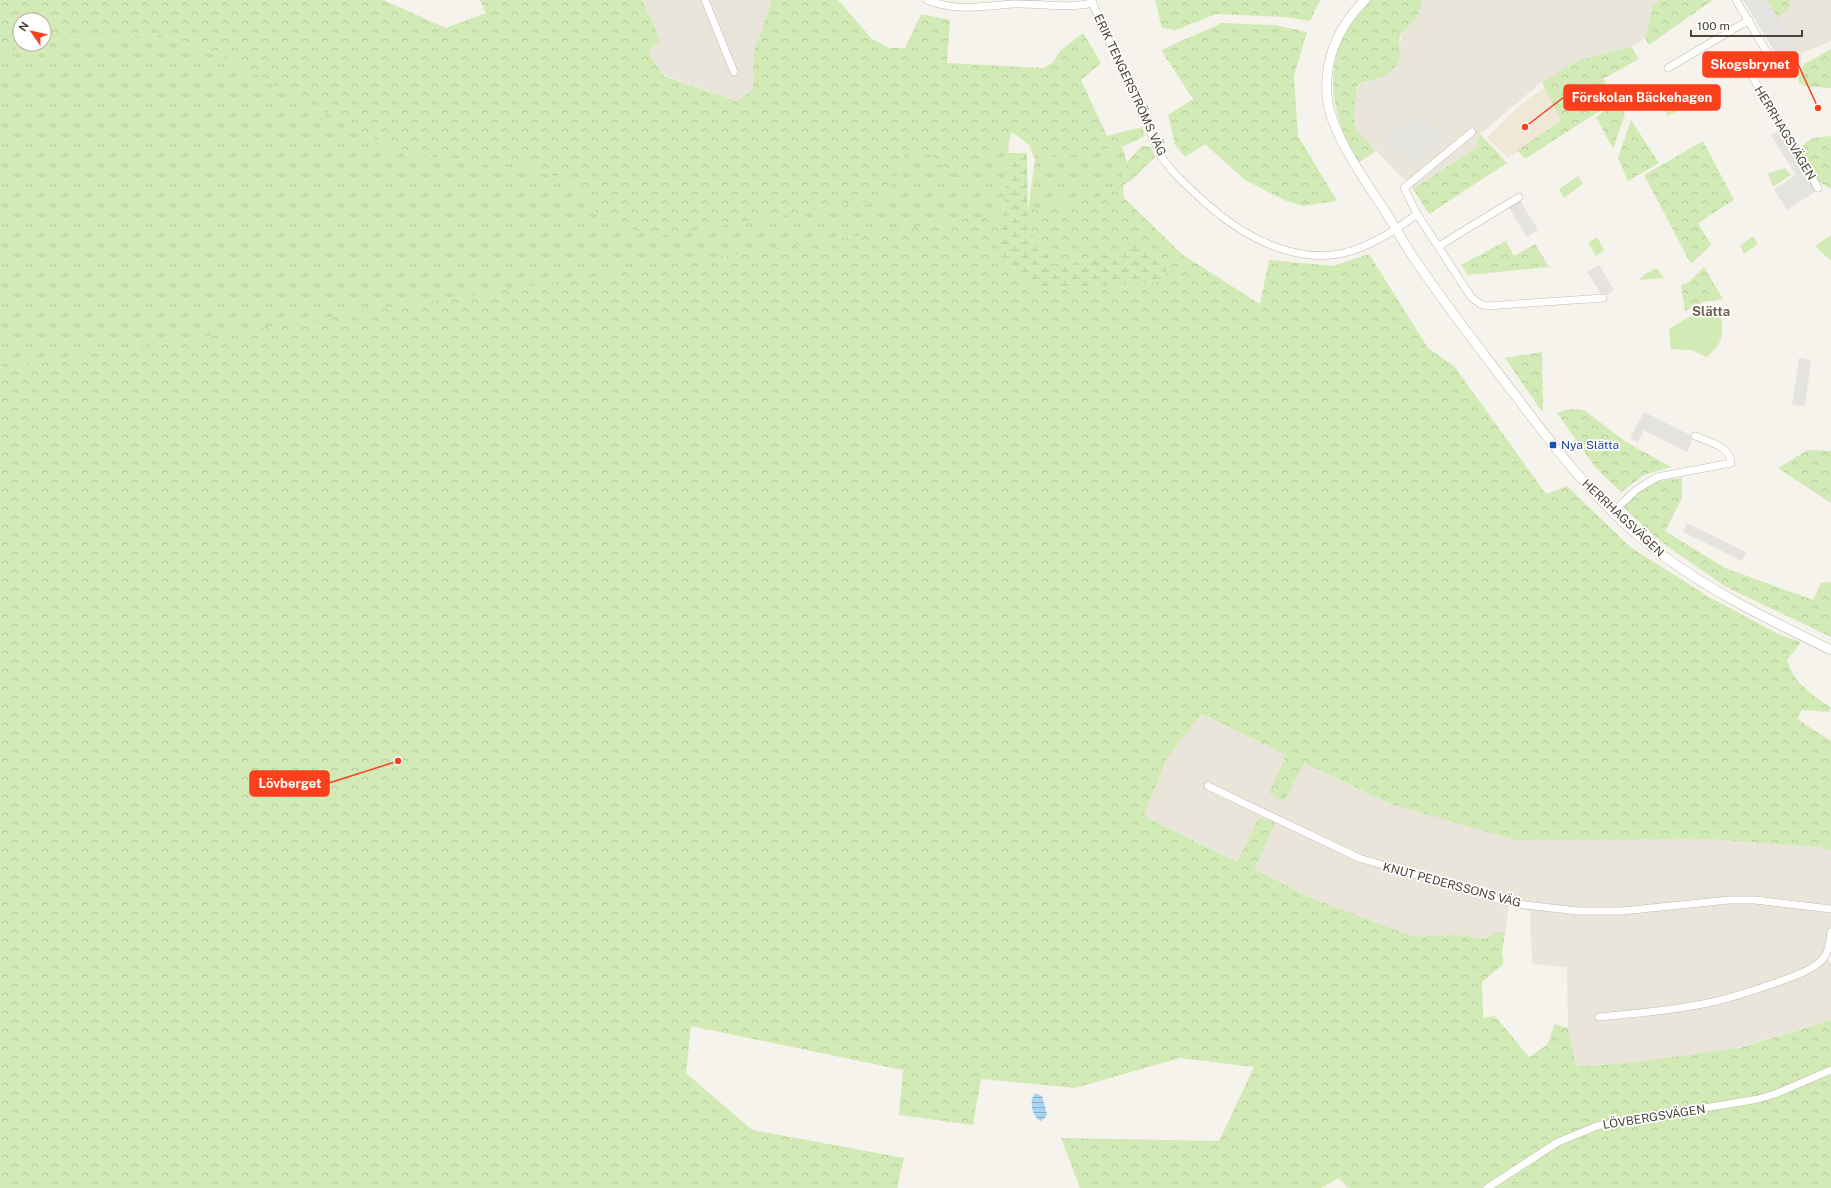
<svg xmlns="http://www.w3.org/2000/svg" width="1831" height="1188" viewBox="0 0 1831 1188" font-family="'Public Sans',sans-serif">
  <defs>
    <pattern id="grass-tufts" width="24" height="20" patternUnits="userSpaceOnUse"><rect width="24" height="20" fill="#d2eab5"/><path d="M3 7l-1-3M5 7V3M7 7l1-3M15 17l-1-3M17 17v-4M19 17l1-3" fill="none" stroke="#b6ca9c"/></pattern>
    <pattern id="forest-crowns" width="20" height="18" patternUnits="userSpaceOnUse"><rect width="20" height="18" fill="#d2eab5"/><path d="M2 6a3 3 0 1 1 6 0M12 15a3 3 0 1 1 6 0" fill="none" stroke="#b6ca9c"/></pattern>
    <pattern id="wetland-marsh" width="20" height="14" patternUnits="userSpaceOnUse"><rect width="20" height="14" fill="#d2eab5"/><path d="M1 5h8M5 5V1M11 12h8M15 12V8" fill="none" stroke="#b6ca9c"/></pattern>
    <pattern id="water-rules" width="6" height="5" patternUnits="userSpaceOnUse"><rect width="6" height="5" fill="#a9d4f2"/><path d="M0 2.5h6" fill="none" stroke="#8caec5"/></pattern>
  </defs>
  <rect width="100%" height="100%" fill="#f6f3ec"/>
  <g fill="#eae5da">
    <path d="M642,0h130l-19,54v35l-16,12 -73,-26 -16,-23z"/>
    <path d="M1423,0h237l-7,4 -8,34 -14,9 -52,13 -37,22 -62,52 -3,13 -64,42 -58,-60 -1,-17 2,-19 4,-10h7l16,-7 12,-8 7,-35 12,-12z"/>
    <path d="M1765,0h66v41l-33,14z"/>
    <path d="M1200,714l191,90 319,35 108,7 13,5v93l-4,15 4,5v56l-97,29 -115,15 -44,2 -7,-38 -1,-61 -35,-3 -2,-53 -21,-4 -7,44 -87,-14 -104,-39 -167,-82 23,-58z"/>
  </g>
  <path fill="#efe8d6" d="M1552,82l17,34 -61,42 -21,-20 29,-29z"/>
  <g fill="url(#grass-tufts)">
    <path d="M157,34l57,18 189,102 53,5 35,6 31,-2 26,11 27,11 25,32 305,-64h22l32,25 50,-36 -6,72 -1003,154v-314l29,-10h15v-4l71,-2z"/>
    <path d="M1122,147l5,15 -7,22 -24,15 -68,11 7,-50z"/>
  </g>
  <g fill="url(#forest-crowns)">
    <path d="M0,0h383l63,28 40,-15 -6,-13h162l18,40 -12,12 16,24 73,25 16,-12v-35l19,-54h66l34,39 17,9h16l16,-34 29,6 -3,43 97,5 9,-6 7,-11 23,-18 18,30 -20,17 26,56 35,-9 3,9 -23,11 -87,13 -6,-15 -17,-13 -3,10 -50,36 -32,-25h-21l-19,45 -233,39 -54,-20 -25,-32 -53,-22 -31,2 -35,-6 -53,-5 -189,-102 -57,-18 -42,4 -71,2v-20h-24v24h9l-29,10z"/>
    <path d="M1155,0h165l-10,21 -25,-4 -69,-3 -40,16 -14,-2z"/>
    <path d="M1370,0h53c-3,7 -5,15 -9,21 -3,5 -10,7 -13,13 -4,7 0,16 -1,24 -3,15 -27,24 -40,25l-3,4 -3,25 1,17 21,22 -18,12c-32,-56 -38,-116 12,-163z"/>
    <path d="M1660,0h53l-64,45 -4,-7 8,-34z"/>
    <path d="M1764,0h26c1,10 -7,14 -15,19z"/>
    <path d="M1222,23l53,2 32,7 -13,44 4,60 39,65 -34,5 -19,-6 -39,-20 -40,-36 -20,13 -10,-12 -7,-30 25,-16 -32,-49z"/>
    <path d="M1631,47l8,12 -36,20 12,22 -90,58 -8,-9 44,-29 -19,-39 37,-22z"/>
    <path d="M1831,49v39l-27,-2 -5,-3 -1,-8 6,-11z"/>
    <path d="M1618,103l7,11 -12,35 -17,-32z"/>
    <path d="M1631,120l28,43 -31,18 -10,-23z"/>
    <path d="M1480,134l27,29 -78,51 -16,-25 64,-42z"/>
    <path d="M1831,136v52h-2l-12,-8 -17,-29c4,-13 19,-14 31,-15z"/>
    <path d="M1703,141l31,59 -36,23 13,22 -20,19 -47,-89z"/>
    <path d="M1142,146l9,1 4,10 -22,22 -10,6 1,13 59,57 77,49 9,-44 64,6 36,-12 59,94 26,18 92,128 21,-8 63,61 79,50 71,38 21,7 -14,18c8,25 24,33 44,48l-2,4 -27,-2 -5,9 34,22v110l-10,-4 -111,-8 -194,1 -125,-36 -87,-41 -20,39 -15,-9 17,-38 -85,-41 -34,44 -23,58 93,46 22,-45 17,6 -22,46 57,29 104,39 41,-2 30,4 10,-7h9l-3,19 1,13 -21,18 1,36 12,-2 34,41 18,-12 8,-21 13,4 8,38 43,-2 120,-16 92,-28v168h-483l-9,-10 -18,10h-241l-19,-50 158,3 35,-74 -74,-9 -105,30 -94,-9 -8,46 -74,-10 4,-45 -212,-44 -5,47 66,57 152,28 -7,30h-897v-820l1096,-169 24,-15 7,-22z"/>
    <path d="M1506,241l8,15 21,-12 14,23 -81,8 -7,-10z"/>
    <path d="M1704,267l19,32 -20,3 -18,9 -4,-26 8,-3z"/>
    <path d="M1542,352l1,61 -38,-55z"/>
    <path d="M1569,409l15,1 42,32 45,25 -27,8 -23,17 -26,-25 -38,-54z"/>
    <path d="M1808,450l23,1v52l-53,-35z"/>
    <path d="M1682,478v20l-17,33 60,37 88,32 8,-17 10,-1v55l-105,-50 -66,-46 -37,-34c22,-20 28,-27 59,-29z"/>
  </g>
  <path fill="url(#wetland-marsh)" d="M1008,153h19l1,75 27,41 81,-23 30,13 1,23 -134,7 -33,-31z"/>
  <g fill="#d2eab5">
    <path d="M1669,91l12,18 -13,7 -10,-16z"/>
    <path d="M1785,168l6,7 -18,12 -5,-14z"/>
    <path d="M1578,176l5,8 -19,14 -5,-9z"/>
    <path d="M1831,235v26l-16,-15z"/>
    <path d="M1753,236l5,8 -14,10 -4,-8z"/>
    <path d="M1597,237l7,13 -8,6 -8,-13z"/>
    <path d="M1657,268l7,10 -25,2 6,-6z"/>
    <path d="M1720,309c3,24 6,31 -13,48l-16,-7 -20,-1 -2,-20 28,-17z"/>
  </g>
  <g fill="#e5e3e0">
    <path d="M1743,0h24l33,54 -8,5 3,6 -9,5z"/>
    <path d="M1422,115l25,23 -31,29 -14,-17 -5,3 -15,-17 6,-6 14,-2z"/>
    <path d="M1780,130l38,60 -31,20 -13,-21 22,-14 -25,-40z"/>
    <path d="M1520,200l18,30 -11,7 -18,-29z"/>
    <path d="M1599,265l15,25 -11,7 -16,-25z"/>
    <path d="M1799,358l12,2 -6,46 -13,-1z"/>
    <path d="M1644,412l50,25 -7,15 -43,-22 -6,12 -8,-4z"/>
    <path d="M1687,523l59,29 -4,9 -59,-29z"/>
  </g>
  <path fill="url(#water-rules)" d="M1035,1093l7,3 5,18 -2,4 -4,3c-10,-5 -12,-20 -6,-28z"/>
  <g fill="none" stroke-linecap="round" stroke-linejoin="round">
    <g stroke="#c2bbae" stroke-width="8">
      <g id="minor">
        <path d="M705,0l29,72"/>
        <path d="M927,0c29,12 56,6 86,4 26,-1 53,5 80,-1"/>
        <path d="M1091,0l70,156c13,19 29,33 46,48 40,36 100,67 155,43 20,-8 38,-20 55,-33"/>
        <path d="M1736,0l32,54 -17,13 -1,6 68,115"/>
        <path d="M1668,68l81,-48"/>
        <path d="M1472,132l-68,56 13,26 54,83 9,7 6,2 117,-8"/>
        <path d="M1439,246l80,-49"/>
        <path d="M1613,512l23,-22 21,-13 74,-14c0,-16 -23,-22 -36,-27"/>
        <path d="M1208,786l151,72 138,41 28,6 53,6h44l107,-11h26l76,9"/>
        <path d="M1599,1017c39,-4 79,-7 118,-16 20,-5 41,-12 61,-19 14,-5 32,-11 43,-21 8,-8 9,-19 10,-29"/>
        <path d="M1487,1188l71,-46 39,-16 161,-27 17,-5 56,-24"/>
      </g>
    </g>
    <g stroke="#c2bbae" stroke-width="10">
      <path id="tertiary" d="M1365,0c-28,27 -43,64 -37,103 6,34 36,76 55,105 12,18 22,38 35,56 29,43 62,85 94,127 40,53 79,105 130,148 57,47 123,79 189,111"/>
    </g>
    <use href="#minor" stroke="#fff" stroke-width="7"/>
    <use href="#tertiary" stroke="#fff" stroke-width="9"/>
  </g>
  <rect fill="#1a4fb4" stroke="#fff" stroke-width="1.5" x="1549" y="441" width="8" height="8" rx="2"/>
  <g text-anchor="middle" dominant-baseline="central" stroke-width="3.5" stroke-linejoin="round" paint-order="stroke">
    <g font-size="12" fill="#4b4439" stroke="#fff">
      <text transform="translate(1130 85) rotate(65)">ERIK TENGERSTRÖMS VÄG</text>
      <text transform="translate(1785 133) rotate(59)">HERRHAGSVÄGEN</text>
      <text transform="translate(1623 518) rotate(43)">HERRHAGSVÄGEN</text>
      <text transform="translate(1452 885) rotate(15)">KNUT PEDERSSONS VÄG</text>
      <text transform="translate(1654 1117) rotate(-9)">LÖVBERGSVÄGEN</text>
    </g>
    <g font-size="12" fill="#164399" stroke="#fff" text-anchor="start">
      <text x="1561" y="445">Nya Slätta</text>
    </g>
    <g font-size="13" font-weight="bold" fill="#6e6250" stroke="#fff">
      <text x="1711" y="311">Slätta</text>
    </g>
  </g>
  <path fill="none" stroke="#fc3f1d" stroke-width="1.5" d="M1818 108L1798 64M1525 127L1564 97M398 761L329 783"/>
  <g fill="#fc3f1d" stroke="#fff" stroke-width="1.5">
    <circle cx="1818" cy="108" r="4"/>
    <circle cx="1525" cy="127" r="4"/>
    <circle cx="398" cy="761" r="4"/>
  </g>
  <g fill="#fc3f1d" stroke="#fc3f1d" stroke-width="1.5">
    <rect x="1703" y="52" width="95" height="25" rx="4"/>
    <rect x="1564" y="85" width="156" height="25" rx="4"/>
    <rect x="250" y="771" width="79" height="25" rx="4"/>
  </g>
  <g font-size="13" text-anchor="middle" font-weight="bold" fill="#fff">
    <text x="1750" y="69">Skogsbrynet</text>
    <text x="1642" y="102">Förskolan Bäckehagen</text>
    <text x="290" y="788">Lövberget</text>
  </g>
  <g transform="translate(32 32) rotate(304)"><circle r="19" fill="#ffffff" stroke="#b7b4b0"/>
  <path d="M0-3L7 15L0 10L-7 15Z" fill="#fc3f1d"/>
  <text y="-6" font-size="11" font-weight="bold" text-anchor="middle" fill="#4b4439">N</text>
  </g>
  <path d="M1691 30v6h111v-6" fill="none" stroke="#4b4439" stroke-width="2"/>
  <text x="1697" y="30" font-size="12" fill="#4b4439" stroke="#ffffff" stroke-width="3" paint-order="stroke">100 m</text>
</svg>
